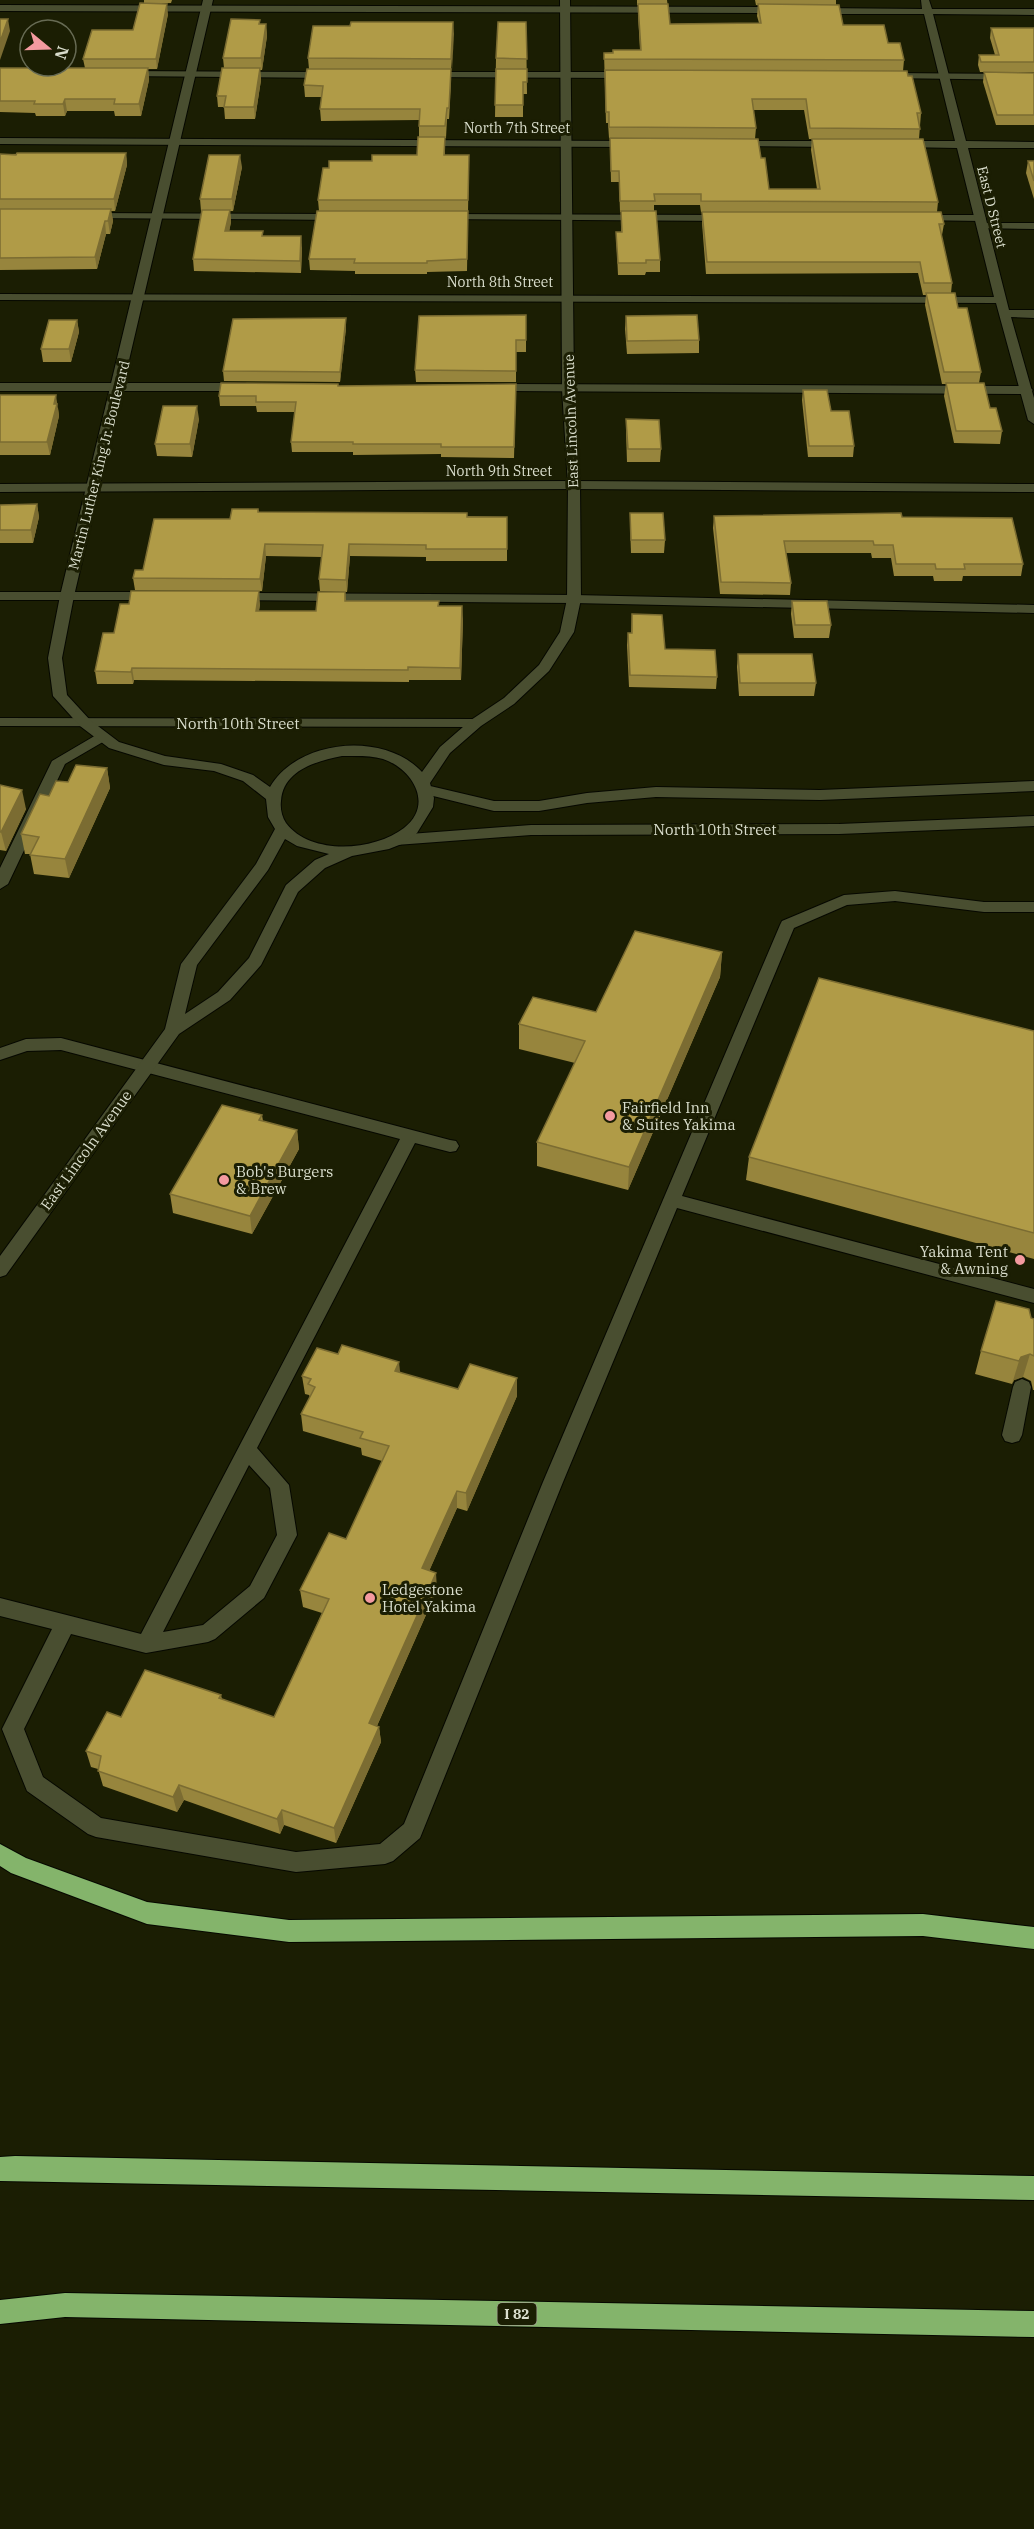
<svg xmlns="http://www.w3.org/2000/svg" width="1034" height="2529" viewBox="0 0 1034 2529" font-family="'IBM Plex Serif',serif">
  <rect width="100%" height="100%" fill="#1b1e03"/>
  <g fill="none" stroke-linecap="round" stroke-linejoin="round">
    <g stroke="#060800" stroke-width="2">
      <g id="lane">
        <path d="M124,71l206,1 5,3 -5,3 -210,-2 -1,-2z"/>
        <path d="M427,72h200l5,3 -5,3 -204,-1 -1,-2z"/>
        <path d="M889,73l145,1v6l-149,-2 -1,-2z"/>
        <path d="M88,213l251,1 6,3 -6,3 -255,-2 -2,-2z"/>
        <path d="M445,214l281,1 6,3 -6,3 -285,-2v-4z"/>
        <path d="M919,215h61l6,3 -6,3 -65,-1 -2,-2z"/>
        <path d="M982,223h52v6l-56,-1v-4z"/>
        <path d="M0,383h245l6,4 -6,4h-245z"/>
        <path d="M491,384l536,2 6,4 -6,4 -540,-3 -2,-3z"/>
        <path d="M0,592h154l7,4 -7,4h-154z"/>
        <path d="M236,593l338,2 460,10v8l-460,-10 -343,-3 -2,-3z"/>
        <path d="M103,731l7,5 -2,3 -43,25 -57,120 -8,5v-21l52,-107z"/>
        <path d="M895,891l89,11h50v10h-50l-89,-11 -48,4 -53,23 -112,268 352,93v14l-357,-95 -114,274 -143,356 -27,23 -8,3 -89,8 -200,-35 -8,-3 -61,-43 -25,-62 50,-100 -52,-13v-18l141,36 259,-495 -339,-89 -34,1 -27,9v-12l26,-9 35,-1 389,102 6,1 3,5 -3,5 -6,1 -35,-9 -158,305 32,37 8,50 -33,63 -49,41 -7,3 -62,11 -75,-19 -47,95 19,48 58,41 195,34 84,-8 24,-20 139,-342 237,-557 2,-4 62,-26zM249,1465l21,23 7,47 -27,51 -47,39 -40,7z"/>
        <path d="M1022,1379l7,3 2,5 -9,48 -3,6 -7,2 -7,-2 -3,-6 11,-48 2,-5z"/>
      </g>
    </g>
    <g stroke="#060800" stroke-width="2">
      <g id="street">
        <path d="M921,0h8l3,9h102v6l-101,-1 33,127 68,1v6h-66l41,162h25v8l-23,-1 23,81v26l-6,-4 -32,-117 -996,-3v-6l994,3 -37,-149 -55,-1 -5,-3 5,-3h53l-31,-127h-107l-5,-3 5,-3 105,1z"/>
        <path d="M0,5l780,2 5,3 -5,3 -780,-2z"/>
        <path d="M0,138l634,3 5,3 -5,3 -634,-3z"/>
        <path d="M734,141h101l5,3 -5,3 -105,-1 -1,-2z"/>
        <path d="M574,481l460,3v8l-460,-3 -574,3v-8z"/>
        <path d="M0,718l476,1 7,4 -7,4 -476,-1z"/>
        <path d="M1034,781v10l-214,9 -164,-3 -69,6 -48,8h-45l-73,-18 -2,-3 7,-5 68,16h45l48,-8 69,-6 164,3z"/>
        <path d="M1034,816v10l-195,8 -308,1 -135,10 -8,-5 8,-5 135,-10 308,-1z"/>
      </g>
    </g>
    <g stroke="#060800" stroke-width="2">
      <path id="secondary" d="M203,0h10l-139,596 -12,62 5,37 23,25 29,22 46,14 56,8 32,11 17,12c28,-48 114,-56 152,-15l18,-25 31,-27 33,-22 35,-33 21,-33 7,-33 1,-114 -6,-96 -2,-389h10l4,389 6,96 1,114 -7,33 -25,39 -35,33 -33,22 -31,27 -20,30 4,15 -1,9 -16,26 -13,10 -15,6 -37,7 -27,12 -27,24 -37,73 -31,35 -51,34 -173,241 -6,2v-21l165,-227 16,-65 75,-100 19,-35 -7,-12 -2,-18 -23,-18 -29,-10 -50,-6 -55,-17 -29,-22 -27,-30 -5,-38 12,-62zM342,756c13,0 28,-1 41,3 30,10 51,46 21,69 -30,23 -93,28 -118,-5 -4,-6 -6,-14 -5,-22 2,-31 36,-40 61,-45zM285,839l12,7 32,8 -14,6 -29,25 -37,73 -31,34 -33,22 12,-49 71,-95z"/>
    </g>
    <g stroke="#060800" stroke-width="2">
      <g id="highway">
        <path d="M0,1844l26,14 121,44 142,18 634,-6 111,13v22l-111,-13 -634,6 -142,-18 -136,-51 -11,-7z"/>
        <path d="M15,2156l1019,20v24l-1034,-19v-24z"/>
        <path d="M65,2293l969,18v26l-969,-20 -65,7v-24z"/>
      </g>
    </g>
    <use href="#lane" fill="#494e30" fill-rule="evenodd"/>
    <use href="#street" fill="#494e30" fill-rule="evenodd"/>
    <use href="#secondary" fill="#494e30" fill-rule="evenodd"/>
    <use href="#highway" fill="#84b46b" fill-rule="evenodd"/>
  </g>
  <g fill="#97853d" fill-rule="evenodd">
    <path d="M144,0h28l-1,3h-27z"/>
    <path d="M637,0h30l3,24 89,-1 -2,-7 1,-11h-2l-1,-5h81v5l7,20 45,18 16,17 -1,11 18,42 -2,26 19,63 -1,10 7,12 -2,11h-1l11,48 -1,10 7,15 23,64 -2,11 11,25 12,23 -2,13 -46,-1 -10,-47 2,-12h-4l-17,-79 1,-10h-3l-5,-22 -212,1 -4,-51v-11h-1l-1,-7h-46v6l6,49v12h-14l-1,3h-27l-2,-43h5v-20h-1l-1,-30h-8l-1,-44h-1l-1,-15h-2l-2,-70 36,-3 -2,-35v-10h-1zM753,110h51l5,29h3l-1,11 6,39h-48l-14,-50 1,-11z"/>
    <path d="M168,14l-11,55h-9l1,11 -8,36h-26l-1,-5h-47l-2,5h-29l-1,-3 -35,-1v-44h85l-2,-9 50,-29z"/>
    <path d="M453,22l-4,97h-2l-1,19h-1v17h24l-2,116 -40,1v2h-72v-3l-45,-1 -1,-11 10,-48 -1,-11 11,-32 43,-7 45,-6 2,-18v-17l-98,1 -1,-12 2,-12h-17l-1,-12 5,-16 -1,-11 42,-32z"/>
    <path d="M526,22l1,72h-4v23h-28l1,-59z"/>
    <path d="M260,24h6l1,12 -5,34h-2l1,10 -6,39h-30l-1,-12h-6l-1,-11 7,-28 -1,-10z"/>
    <path d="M991,28h43v44h-54l-2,-7 1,-10h16l-5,-17z"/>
    <path d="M984,72l50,1v52h-38l-13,-43z"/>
    <path d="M126,153l1,12 -12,46h-4l2,10 -3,13h-4l-9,35 -97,1v-116z"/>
    <path d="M1028,161h6v38l-8,-26z"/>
    <path d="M242,167l-9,44h-3l1,11 -2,9h34v5l39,12 -1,25 -107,-2 -1,-12 9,-48h-1l-1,-12z"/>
    <path d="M526,315v37h-10v30h-100l-1,-12z"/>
    <path d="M626,316l73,24v13l-72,1 -2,-25z"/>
    <path d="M77,320l2,12 -8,30h-28l-2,-13z"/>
    <path d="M346,328l-6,54 -116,-1 -1,-10z"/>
    <path d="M516,384l-2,74 -73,-1v-3l-88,1v-3h-61l-1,-10 4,-30h-38l-1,-6h-36l-1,-10 119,-10z"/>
    <path d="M803,390l28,21 23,35 -1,11h-45l-6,-57z"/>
    <path d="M0,395l58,13 1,8 -9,39h-50z"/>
    <path d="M199,419l-7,38 -35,-1 -2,-12z"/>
    <path d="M626,419l35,30 -1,13h-33l-1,-30z"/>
    <path d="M37,504l2,13 -6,26h-33v-38z"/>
    <path d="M258,509l1,3 248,5v44h-81v-4l-76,-1 -3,36 -27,-1 -1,-12 3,-22 -56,-1 -4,35 -127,-1 -2,-12 10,-8 87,-51z"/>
    <path d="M630,513l35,27 -1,13h-33l-1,-27z"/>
    <path d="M714,516l188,1 121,47 -2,12h-58l-1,5h-28l-1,-5h-39l-3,-18h-19l-1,-5h-85l5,30 -1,12 -70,-1 -7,-66z"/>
    <path d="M345,592l1,9 93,5 24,13 -2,61h-52v2l-275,-2 -1,4h-36l-2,-13 19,-38 146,-29 -1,7h57z"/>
    <path d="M792,601l39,24 -2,13h-35l-3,-24z"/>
    <path d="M632,614l33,35 52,28 -1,12 -87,-2 -2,-42 1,-12h3z"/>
    <path d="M738,654l78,29 -2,13h-75l-2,-29z"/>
    <path d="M107,768l3,20 -41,90 -35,-4 -4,-20h-5l-4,-20 28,-38 19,-14z"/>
    <path d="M0,785l26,24 -20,42 -6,-1z"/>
    <path d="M722,952l-2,25 -92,213 -91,-24v-24l38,-79 -56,-14v-25l77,-12z"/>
    <path d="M1034,1031v228l-288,-79 3,-23z"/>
    <path d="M262,1115l1,6 34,9 2,19 -47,85 -79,-21 -3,-19z"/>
    <path d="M1031,1318l3,1v71h-1l-2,-9 -8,-4 -9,3 -2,4 -37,-10 6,-23z"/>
    <path d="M400,1373l58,16 59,7 -50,115 -10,-3 -28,63 8,19 -60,136 2,1 2,15 -45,101 -52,-18 -4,9 -96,-34 -7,12 -74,-26 -5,-17 -7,-2 -5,-16 35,-34 100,-22 1,4 52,18 48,-104 -19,-6 -3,-17 46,-51 36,-78 -20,-6 -1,-7 -58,-17 -2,-17 9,-17 -1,-2 -4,-1 -3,-18z"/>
  </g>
  <g fill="#7b6c32">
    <path d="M167,4l1,10 -11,55 -1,-10z"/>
    <path d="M8,19l2,12 -10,29v-18z"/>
    <path d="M453,22l1,12 -2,36 -1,-11z"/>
    <path d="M266,24l1,12 -5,34 -1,-12z"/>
    <path d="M148,68l1,12 -8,36 -2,-12z"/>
    <path d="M260,68l1,12 -6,39 -1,-12z"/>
    <path d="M451,69v12l-2,38v-11z"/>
    <path d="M65,99l2,12 -2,5 -2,-12z"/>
    <path d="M126,153l1,12 -12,46 -1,-12z"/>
    <path d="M240,155l2,12 -9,44 -1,-12z"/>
    <path d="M111,209l2,12 -3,13 -2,-13z"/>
    <path d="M230,210l1,12 -4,21 -2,-12z"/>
    <path d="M105,221l1,13 -9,35 -2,-12z"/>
    <path d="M301,236l1,12 -1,25 -1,-12z"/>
    <path d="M346,318v10l-6,54v-10z"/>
    <path d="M77,320l2,12 -8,30 -2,-13z"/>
    <path d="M56,395l3,21 -9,39 -3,-13z"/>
    <path d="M197,406l2,13 -7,38 -2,-13z"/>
    <path d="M37,504l2,13 -6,26 -2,-13z"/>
    <path d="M265,544l1,12 -4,35 -2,-12z"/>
    <path d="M349,544l1,12 -3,36 -1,-12z"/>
    <path d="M259,591l1,13 -3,19 -1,-12z"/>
    <path d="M462,606l1,13 -2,61 -1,-12z"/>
    <path d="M132,668l2,12 -1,4 -2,-12z"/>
    <path d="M107,768l3,20 -41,90 -4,-19z"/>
    <path d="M22,790l4,19 -20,42 -5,-19z"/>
    <path d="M722,952l-2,25 -92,213 1,-23z"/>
    <path d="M297,1130l2,19 -47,85 -2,-18z"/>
    <path d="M1030,1354l-7,23 -9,3 -2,4 7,-23 2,-4z"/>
    <path d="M399,1362l2,18 -6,-9z"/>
    <path d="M517,1378v18l-50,115 -1,-18z"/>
    <path d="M457,1491v17l-34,77 -1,-17z"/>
    <path d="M436,1573l1,17 -66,149 -2,-16z"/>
    <path d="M379,1727l2,15 -45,101 -2,-15z"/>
    <path d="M179,1785l5,15 -7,12 -4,-15z"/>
    <path d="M282,1810l2,15 -4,9 -3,-15z"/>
  </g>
  <g fill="#b09b47" stroke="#7b6c32" stroke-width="1.5">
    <path d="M140,3l27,1 -11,55h-73l9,-29h41z"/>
    <path d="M638,4h30l2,20 91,-1 -3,-19 81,1 4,20h41l4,18h12l4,17 -300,-1v-6h9v-3h28z"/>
    <path d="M0,19h8l-8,23z"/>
    <path d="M231,19l29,1 -1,4h7l-5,34h-38z"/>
    <path d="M351,22h102l-2,37 -143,-1 5,-32h37z"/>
    <path d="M498,22h28l1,37 -31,-1z"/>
    <path d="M991,28h43v34h-53l-2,-7h20z"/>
    <path d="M0,68h148l-9,36h-25l1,-5h-50l-2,5h-29l1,-3h-35z"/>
    <path d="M222,68h38l-6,39h-30l2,-11h-9z"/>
    <path d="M307,69h144l-2,39h-2l-2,18h-26l1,-17h-100l3,-23 -19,-1z"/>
    <path d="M496,69h31v13h-4v23h-28z"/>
    <path d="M605,70l302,1 1,5h4l9,37h-4l3,16 -110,-1 -4,-29h-54l4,29 -147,-1v-15h-3z"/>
    <path d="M984,72l50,1v42h-37z"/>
    <path d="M418,137h27l-1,18h25l-1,45h-150l5,-32h6v-7h43v-6h45z"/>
    <path d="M610,138l148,1 3,19h4l4,31h51l-8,-50h111l15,63 -237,-1v-7h-47l1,7h-35l-1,-30h-8z"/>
    <path d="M17,153h109l-12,46h-114v-45l16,1z"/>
    <path d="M209,155h31l-8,44h-32z"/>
    <path d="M1028,161h6v20z"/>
    <path d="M0,209h111l-3,12h-3l-10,36 -95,1z"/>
    <path d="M202,210h28l-5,21h38l-1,5h39l-1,25 -107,-2z"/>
    <path d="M317,211h151l-1,48 -40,2v2h-73l1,-4h-46z"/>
    <path d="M621,211h35l4,49h-14v3h-28l-2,-31h6z"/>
    <path d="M702,212h239l3,12h-5l13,59h-28l-4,-21h-213z"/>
    <path d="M926,293h29l3,15h9l14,64h-37z"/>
    <path d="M526,315v25h-10v31l-101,-1 4,-54z"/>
    <path d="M697,315l2,25 -72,1 -1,-25z"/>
    <path d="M346,318l-6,54 -117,-1 10,-52z"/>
    <path d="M49,320h28l-8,29h-28z"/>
    <path d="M221,383l117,1v2l178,-2 -2,63h-73v-3h-88v-2h-62l5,-40h-40v-6h-37z"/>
    <path d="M946,383h38l6,25h6l6,23h-46z"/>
    <path d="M803,390h24l4,21h18l5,35h-45z"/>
    <path d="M0,395h56l-2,9h3l-10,38h-47z"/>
    <path d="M163,406h34l-7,38h-35z"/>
    <path d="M626,419l33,1 2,29h-33z"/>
    <path d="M37,504l-6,26h-31v-25z"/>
    <path d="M232,509h26v3l209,1v4h40v32h-81v-4l-77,-1 -3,36 -27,-1 4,-34 -58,-1 -5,35 -127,-1 2,-8h8l11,-51h76z"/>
    <path d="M630,513h33l2,27h-34z"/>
    <path d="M901,513l1,4 110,1 11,46h-59l1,5h-29l-1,-5h-39l-3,-19h-19l-1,-4h-89l7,42 -70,-1 -7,-66z"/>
    <path d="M131,591h128l-3,20h60l2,-19h27v9h94l-1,5h24l-2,62 -52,-1v3l-276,-2 -1,4 -36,-1 8,-38h11l6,-29h9z"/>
    <path d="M792,601h35l4,24h-36z"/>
    <path d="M632,614l30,1 3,34 50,1 2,27 -87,-2 -2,-42h4z"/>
    <path d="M738,654h74l4,29h-76z"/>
    <path d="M76,765l31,3 -42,91 -35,-4 9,-18 -18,-3 19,-40 9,2 7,-15 12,1z"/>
    <path d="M0,785l22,5 -21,42h-1z"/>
    <path d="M635,931l87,21 -93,215 -92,-25 48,-101 -66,-17 14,-27 63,15z"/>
    <path d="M819,978l215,53v202l-285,-76z"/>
    <path d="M222,1105l40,10 -3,5 38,10 -47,86 -80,-22z"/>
    <path d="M996,1301l33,8 2,9 3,1v37l-4,-2 -9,3 -2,4 -38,-10z"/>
    <path d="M342,1345l57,17 -4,9 63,18 12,-25 47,14 -51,115 -9,-2 -35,77 14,5 -67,150 10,4 -45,101 -52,-18 -5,9 -98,-34 -6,12 -75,-26 3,-15 -15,-5 21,-39 14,5 24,-47 76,25 -2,3 55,19 55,-118 -29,-9 29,-57 17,6 43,-93 -29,-8 3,-6 -62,-18 14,-27 -7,-3 3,-5 -9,-3 15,-28 21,6z"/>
  </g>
  <g fill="#f49aa0" stroke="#1b1e03" stroke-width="2">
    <circle cx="610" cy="1116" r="6"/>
    <circle cx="224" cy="1180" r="6"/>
    <circle cx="1020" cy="1260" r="6"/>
    <circle cx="370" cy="1598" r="6"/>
  </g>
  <g text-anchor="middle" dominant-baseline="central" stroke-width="6" stroke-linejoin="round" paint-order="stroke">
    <g font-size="14" fill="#dadecd" stroke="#1b1e03">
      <text x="517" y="128">North 7th Street</text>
      <text transform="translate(992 207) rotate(76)">East D Street</text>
      <text x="500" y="282">North 8th Street</text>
      <text transform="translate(571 421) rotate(-92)">East Lincoln Avenue</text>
      <text transform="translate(99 465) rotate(-76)">Martin Luther King Jr. Boulevard</text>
      <text x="499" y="471">North 9th Street</text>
    </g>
    <rect fill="#1b1e03" stroke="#a1a490" stroke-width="1.5" x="497.5" y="2303" width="39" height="22" rx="4.5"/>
    <g font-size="14" font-weight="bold" fill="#dadecd">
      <text x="517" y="2314">I 82</text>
    </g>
    <g font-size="15" fill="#dadecd" stroke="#1b1e03">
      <text x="238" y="723">North 10th Street</text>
      <text x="715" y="829">North 10th Street</text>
      <text transform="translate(86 1150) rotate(-54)">East Lincoln Avenue</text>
    </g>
    <g font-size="15" fill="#dadecd" stroke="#1b1e03" text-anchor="start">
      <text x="622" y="1107">Fairfield Inn<tspan x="622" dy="17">&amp; Suites Yakima</tspan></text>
      <text x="236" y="1171">Bob's Burgers<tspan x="236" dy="17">&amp; Brew</tspan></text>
      <text x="1008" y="1251" text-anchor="end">Yakima Tent<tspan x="1008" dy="17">&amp; Awning</tspan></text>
      <text x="382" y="1589">Ledgestone<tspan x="382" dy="17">Hotel Yakima</tspan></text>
    </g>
  </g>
  <g transform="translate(48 48) rotate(109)"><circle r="28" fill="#1b1e03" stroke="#676b54" stroke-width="1.5"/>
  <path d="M0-4.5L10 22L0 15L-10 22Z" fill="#f49aa0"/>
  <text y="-9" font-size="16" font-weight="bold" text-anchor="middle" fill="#dadecd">N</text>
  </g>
</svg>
